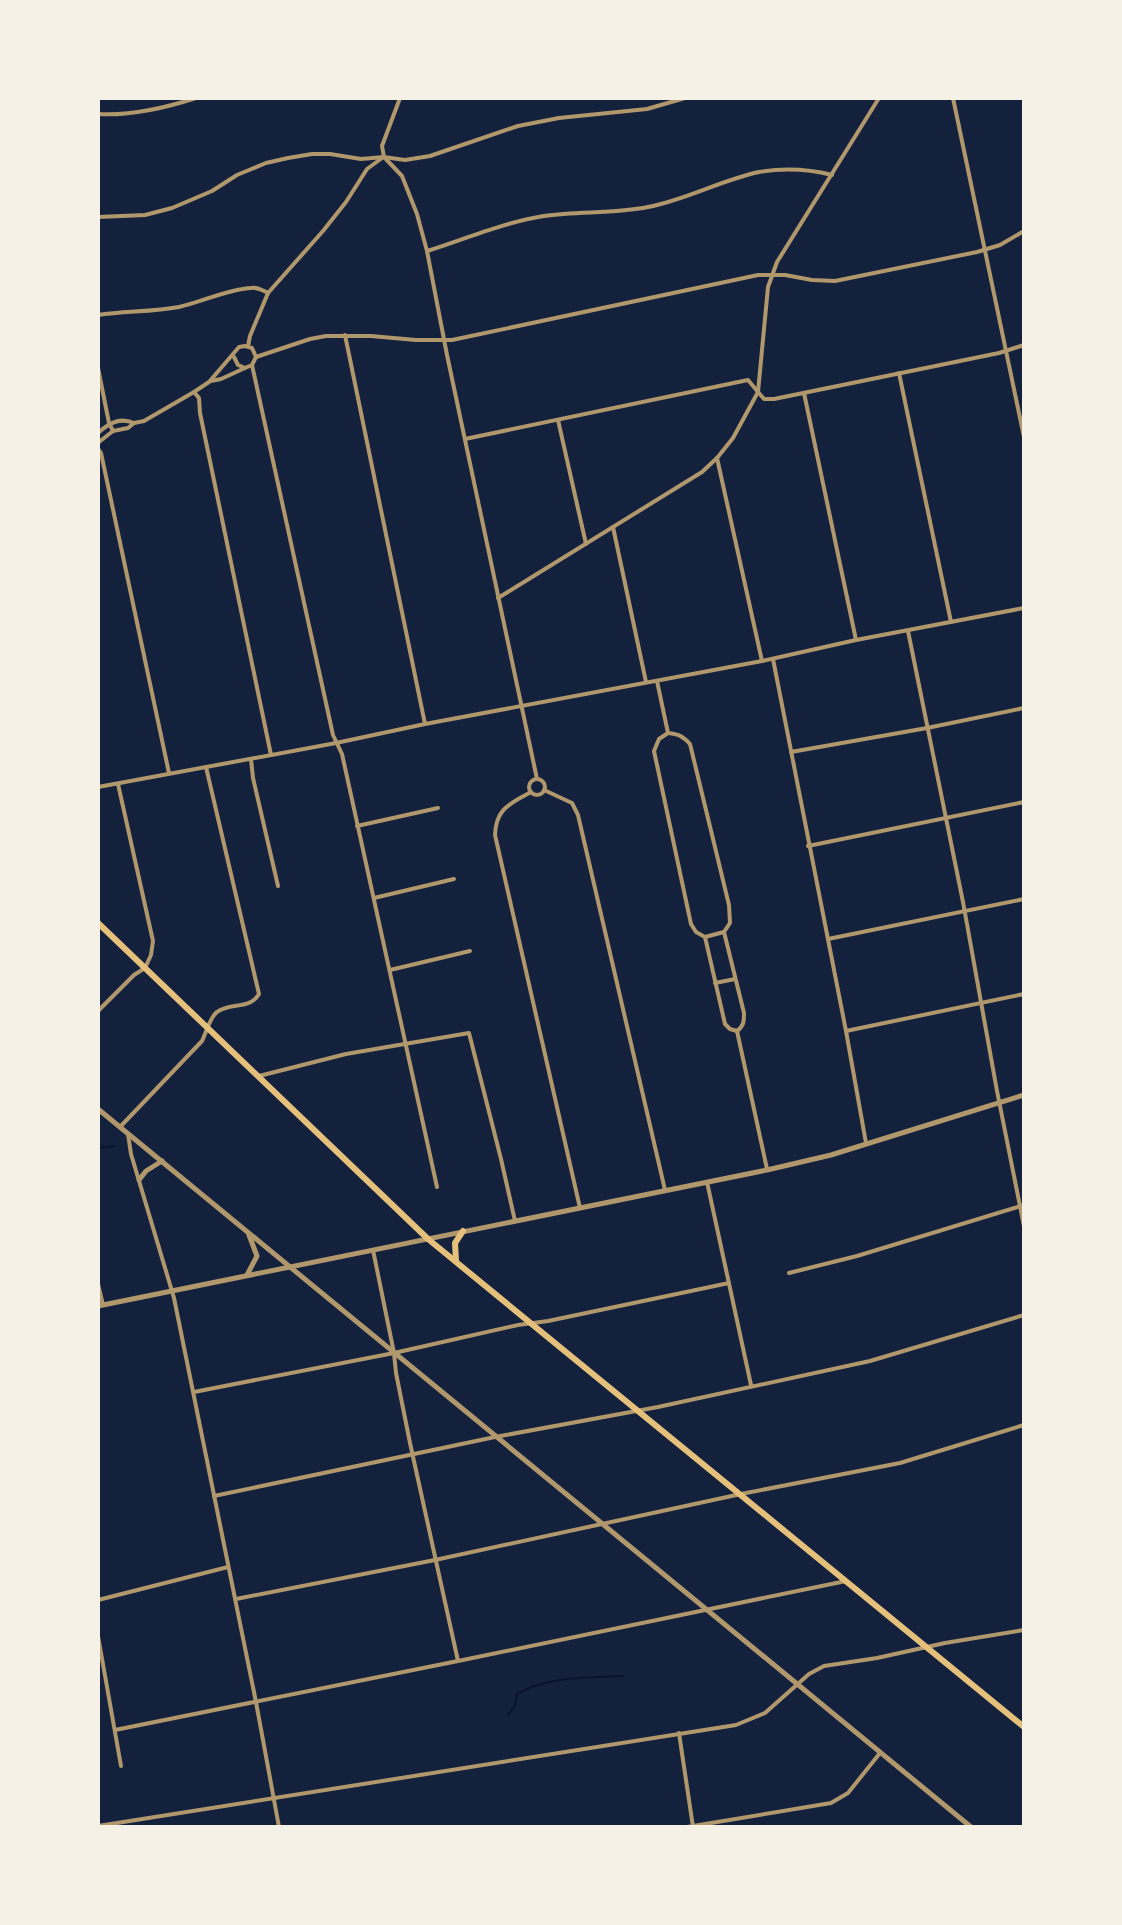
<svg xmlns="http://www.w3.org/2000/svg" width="1122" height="1925" viewBox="0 0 1122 1925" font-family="'Fira Sans Condensed',sans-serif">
  <rect width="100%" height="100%" fill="#14213d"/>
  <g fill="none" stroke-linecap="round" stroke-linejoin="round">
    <g stroke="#0b132b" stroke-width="2">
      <path d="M98,1148l16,-2"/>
      <path d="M508,1715l7,-9 2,-12c31,-18 70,-16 106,-18"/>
    </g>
    <g stroke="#b1986c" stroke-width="4">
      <path d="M400,98l-18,48 2,11 18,19 15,38 10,37 20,104 90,424"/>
      <path d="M953,98l71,339"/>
      <path d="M98,114c33,2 67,-6 98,-16"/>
      <path d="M98,217l47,-2 27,-7 40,-17 25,-16 29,-12 22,-5 24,-4h18l31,5 23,-2 21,3 25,-4 88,-30 41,-8 88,-9 38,-11"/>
      <path d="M427,251c38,-12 78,-29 117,-35 35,-5 70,-2 104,-9 38,-7 73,-27 111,-35 24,-4 49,-3 73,3"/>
      <path d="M98,315c27,-4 54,-3 81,-8 23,-5 49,-18 72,-19 7,-1 11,2 17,5"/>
      <path d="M345,335l80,389"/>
      <path d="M248,346l2,-10 18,-43 55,-62 23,-29 21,-33 15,-11"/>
      <path d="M234,357l4,8 7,3 7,-3 4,-8"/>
      <path d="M256,357l54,-18 16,-3h45l45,4h36l306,-65h27l27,5 23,1 142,-29 23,-7 24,-14"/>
      <path d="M252,365l81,370 9,19 95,433"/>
      <path d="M98,368l11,55 4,8"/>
      <path d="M899,373l52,249"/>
      <path d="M211,381l10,-2 24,-11"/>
      <path d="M194,392l5,6 1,15 71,342"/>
      <path d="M804,393l52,247"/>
      <path d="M558,420l28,124"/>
      <path d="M98,433c11,-10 22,-16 36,-10"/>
      <path d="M465,439l283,-59 16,19h10l225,-46 25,-8"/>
      <path d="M99,442l14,-11 15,-3 6,-5 10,-2 50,-29 15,-10 30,-35 6,-1 7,2 4,9"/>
      <path d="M98,449l3,4 68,320"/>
      <path d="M717,458l45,203"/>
      <path d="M613,527l33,155"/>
      <path d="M498,598l204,-126 15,-14 16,-20 25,-46 10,-105 9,-25 102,-164"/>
      <path d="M908,631l55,271 34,189 27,135"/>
      <path d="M773,659l73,372 20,112"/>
      <path d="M657,681l11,52"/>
      <path d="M668,733l-9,6 -5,12 37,173 5,8 9,5 20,87 5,5 7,2"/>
      <path d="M668,733c10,1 15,3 22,11l39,161 1,18 -6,9 20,81c0,8 0,13 -7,18"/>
      <path d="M791,752l136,-24 97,-20"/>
      <path d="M251,759l2,19 25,108"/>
      <circle cx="537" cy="787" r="8"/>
      <path d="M98,787l238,-44 89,-19 337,-63 94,-21 168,-32"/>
      <path d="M544,790l28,13 6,12 87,375"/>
      <path d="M531,792c-21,12 -35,16 -36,43l85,373"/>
      <path d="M357,826l81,-18"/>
      <path d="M808,846l216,-44"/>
      <path d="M374,898l80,-19"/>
      <path d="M705,937l19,-5"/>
      <path d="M828,939l196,-40"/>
      <path d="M390,970l80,-19"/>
      <path d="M715,983l20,-4"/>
      <path d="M98,1011l36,-36 11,-7 6,-13 2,-14 -35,-157"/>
      <path d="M737,1031l30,138"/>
      <path d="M846,1031l178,-37"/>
      <path d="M259,1076l87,-22 123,-21 32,126 14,62"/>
      <path d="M120,1127l82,-86c4,-8 8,-24 15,-29 13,-10 33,-2 42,-18l-53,-227"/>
      <path d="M128,1134l3,20 43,144 82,404 23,125"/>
      <path d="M707,1182l44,203"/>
      <path d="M373,1250l21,103 2,20 14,70 48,218"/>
      <path d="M789,1273l68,-17 167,-51"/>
      <path d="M98,1284l5,21"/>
      <path d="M194,1392l200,-39 124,-28 30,-4 181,-38"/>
      <path d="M214,1496l281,-59 163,-30 212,-46 154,-46"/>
      <path d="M236,1599l199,-39 306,-66 159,-31 124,-38"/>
      <path d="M98,1600l130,-33"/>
      <path d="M98,1636l23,130"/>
      <path d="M115,1730l343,-69 388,-80"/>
      <path d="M679,1733l14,94"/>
      <path d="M98,1826l638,-101 29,-12 44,-39 15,-8 53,-8 68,-15 79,-13"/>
      <path d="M687,1827l144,-24 17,-10 32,-40"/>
    </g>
    <g stroke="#b1986c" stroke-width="5">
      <path d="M98,1109l873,718"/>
      <path d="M139,1180l7,-9 16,-10"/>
      <path d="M247,1275l10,-19 -8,-21"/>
      <path d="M98,1306l669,-136 64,-15 193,-60"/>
    </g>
    <g stroke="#e5c07b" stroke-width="6">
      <path d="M98,923l330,316 596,488"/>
      <path d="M456,1261l-1,-18 8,-12"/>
    </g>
  </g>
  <rect width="1122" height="1925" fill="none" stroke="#f6f1e7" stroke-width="200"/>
</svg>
